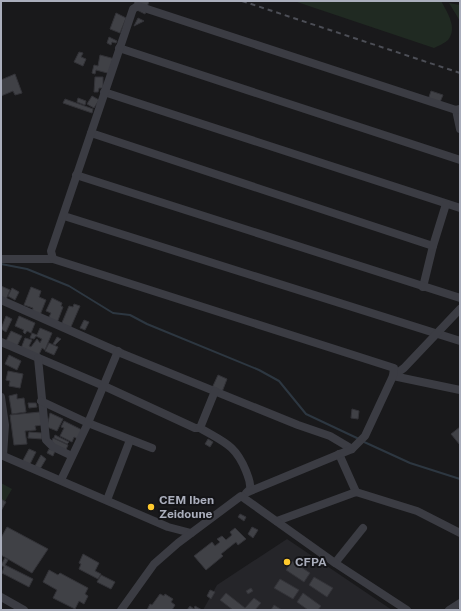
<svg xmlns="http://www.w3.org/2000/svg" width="461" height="611" viewBox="0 0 461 611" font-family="'Public Sans',sans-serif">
  <rect width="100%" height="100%" fill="#19191b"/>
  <path fill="#252529" d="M287,539l105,71h-189l14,-25z"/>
  <g fill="#202a22">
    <path d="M294,1h147c6,11 17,27 7,39 -3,3 -10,6 -14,8z"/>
    <path d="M449,3l11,2v16z"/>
    <path d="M1,483l11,6 -11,19z"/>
  </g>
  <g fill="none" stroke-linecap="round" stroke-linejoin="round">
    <g stroke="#2d3741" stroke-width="2">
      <path d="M1,264l26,5 42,17 44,27 17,2 17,9 112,46 20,11 27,33 53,25"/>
      <path d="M362,441l48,22 50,16"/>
    </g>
  </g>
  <g fill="#404146" stroke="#333338">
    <path d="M135,1h14l-4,13 -12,-6z"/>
    <path d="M116,13l10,5 -6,15 -10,-4z"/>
    <path d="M138,18l6,3 -10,5z"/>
    <path d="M109,37l8,4 -1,2 -4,-1 -1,3 -4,-2z"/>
    <path d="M79,52l4,1 -2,4 5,2 -3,7 -9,-4z"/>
    <path d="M100,55l15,4 -4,15 -15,-4 -1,4 -3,-1 2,-8 4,1z"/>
    <path d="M15,74l7,19 -7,2 -2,-4 -12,5v-16z"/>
    <path d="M95,77h8v11h-4l-1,4h-4z"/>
    <path d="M431,91l12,4 -5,12 -11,-4z"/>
    <path d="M92,96l7,4 -5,8 -7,-4z"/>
    <path d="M78,98l8,3 -1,4 -8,-3z"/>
    <path d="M65,99l28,10 -1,4 -29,-10z"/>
    <path d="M1,286l9,4 -6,14 -3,-5z"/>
    <path d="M31,287l10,4 -2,6 7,3 -6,15 -8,-3 1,-4 -9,-3z"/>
    <path d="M12,288l7,4 -4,8 -7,-4z"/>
    <path d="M52,298l10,5 -1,3 2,1 -6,16 -9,-4 3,-6 -5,-2z"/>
    <path d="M74,304l6,2 -10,23 -9,-4 8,-19 4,1z"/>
    <path d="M6,316l6,3 -6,13 -5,-3z"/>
    <path d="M19,316l16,7 -4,10 -4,-2 -2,3 -2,-2 1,-2 -9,-4z"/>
    <path d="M84,320l5,2 -4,8 -5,-2z"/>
    <path d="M40,328l12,5 -7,17 -3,-2 -5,11 -17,-8 5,-13 7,2 -3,6 2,1 6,-8 3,4 2,-4 -6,-3 -2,3 -4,-1 2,-5 5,2z"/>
    <path d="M11,331l11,5 -7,14 -11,-5z"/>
    <path d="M57,337l4,2 -6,6 -2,-1z"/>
    <path d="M49,343l9,4 -4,8 -9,-4z"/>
    <path d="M9,355l12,6 -4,9 -12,-6z"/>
    <path d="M8,371l15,3 -3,14 -11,-2 1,-5 -4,-1z"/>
    <path d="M218,375l9,4 -5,13 -10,-4z"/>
    <path d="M17,394v5l7,-1 2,14 -14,2 -3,-18z"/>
    <path d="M28,403h8l1,4 -8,1z"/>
    <path d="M352,409l7,2 -1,8 -7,-1z"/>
    <path d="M40,412l2,13 -7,1 1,4 -11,1 2,13 -13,1 -4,-30z"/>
    <path d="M50,413l13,6 -6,12 -10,-4z"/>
    <path d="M64,421l20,10 -4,9 -6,-3 -2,5 -12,-6 4,-8 -3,-1z"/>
    <path d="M460,427v18l-9,-11z"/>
    <path d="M29,432l13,1v6l-14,-1z"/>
    <path d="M55,435l14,7 -2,2 -13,-6z"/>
    <path d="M53,438l15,7 -3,7 -15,-7z"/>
    <path d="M208,439l5,3 -3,5 -5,-3z"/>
    <path d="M29,449l7,3 -7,14 -7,-4z"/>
    <path d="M49,449l6,2 -2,5 -6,-3z"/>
    <path d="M41,455l5,4 -6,10 -5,-3z"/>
    <path d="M1,499l5,3 -5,9z"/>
    <path d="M240,514l6,3 -2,4 -6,-4z"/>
    <path d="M7,527l41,22 -16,24 -31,-18v-17z"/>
    <path d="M252,527l6,3 -5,8 -5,-4z"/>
    <path d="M235,528l11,11 -8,6 -2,-3 -15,12 2,2 -17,14 -12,-14 18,-14 3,4 5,-4 -3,-3 5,-3 4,4 6,-5 -2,-3z"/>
    <path d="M83,554l16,9 -4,8 6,3 -3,5 -19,-10 2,-5 -2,-1z"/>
    <path d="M5,558l3,2 -3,5 28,14 -4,8 -27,-14 2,-6 -3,-2z"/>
    <path d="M292,561l18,12 -6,9 -18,-12z"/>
    <path d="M49,570l9,5 2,-2 28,15 -3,6 3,2 -4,8 -5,-3 -4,8 -22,-11 4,-8 -14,-8z"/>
    <path d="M101,575l14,7 -4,7 -14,-7z"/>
    <path d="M314,577l19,11 -6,9 -18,-12z"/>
    <path d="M280,579l19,11 -6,9 -19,-11z"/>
    <path d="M251,588l2,3 -5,3 -2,-3z"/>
    <path d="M210,590l5,2 -4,7 -4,-3z"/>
    <path d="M226,593l19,15 9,-10 7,5 -6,7h-22l-13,-10z"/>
    <path d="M303,593l18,13 -3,4h-10l-11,-8z"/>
    <path d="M160,594l4,2 1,-2 8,5 -2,3 4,3 -3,5h-25l3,-6 2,1z"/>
    <path d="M274,605l8,5h-11z"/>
    <path d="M190,606l4,3 1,-3 7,4h-15z"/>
  </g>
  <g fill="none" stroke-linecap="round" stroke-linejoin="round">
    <g stroke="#3b3c43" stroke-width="8">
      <path d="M119,48l341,112"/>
      <path d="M104,92l356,116"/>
      <path d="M456,110l4,19"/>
      <path d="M91,133l342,113 -10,41"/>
      <path d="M76,175l384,123"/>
      <path d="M64,216l396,125"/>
      <path d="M433,246l13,-42"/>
      <path d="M1,259h52"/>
      <path d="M1,300l122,54 175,71 32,11 22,13"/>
      <path d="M460,309l-56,59 -11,8 67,14"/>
      <path d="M1,342l103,44 91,42h5c23,14 35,16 46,43 2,6 5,11 4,18l-4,4"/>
      <path d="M38,358l8,82 7,7 19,9"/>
      <path d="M1,397l4,28 -2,31"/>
      <path d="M41,401l47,22 64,25"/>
      <path d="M200,428l15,-37"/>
      <path d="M339,454l17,38"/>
      <path d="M1,455l167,72 23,6"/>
      <path d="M61,480l27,-57 30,-72"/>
      <path d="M248,492l104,-43 13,-13 28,-60 1,-8 -341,-109 -2,-8 82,-242 5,-3 318,104 4,-1"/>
      <path d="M107,500l23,-60"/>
      <path d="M277,521l79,-29 61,19 43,22"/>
      <path d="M335,563l28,-35"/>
      <path d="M1,597l23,13"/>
      <path d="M121,610l33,-46 24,-21 63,-47 94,67 72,47"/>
      <path d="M449,610l11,-7"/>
    </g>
    <path stroke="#4c4e56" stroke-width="2" stroke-dasharray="5 4" stroke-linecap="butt" d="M242,1l218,72"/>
  </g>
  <g fill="#ffca2d" stroke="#141417" stroke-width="1.5">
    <circle cx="151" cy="507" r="4"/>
    <circle cx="287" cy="562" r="4"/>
  </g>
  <g text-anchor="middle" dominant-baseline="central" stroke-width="4" stroke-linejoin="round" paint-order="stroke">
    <g font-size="12" font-weight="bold" fill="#aaaebc" stroke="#141417" text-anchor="start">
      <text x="159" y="500">CEM Iben<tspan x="159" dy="14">Zeidoune</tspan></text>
      <text x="295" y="562">CFPA</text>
    </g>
  </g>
  <rect width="461" height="611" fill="none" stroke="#aaaebc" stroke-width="4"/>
</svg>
